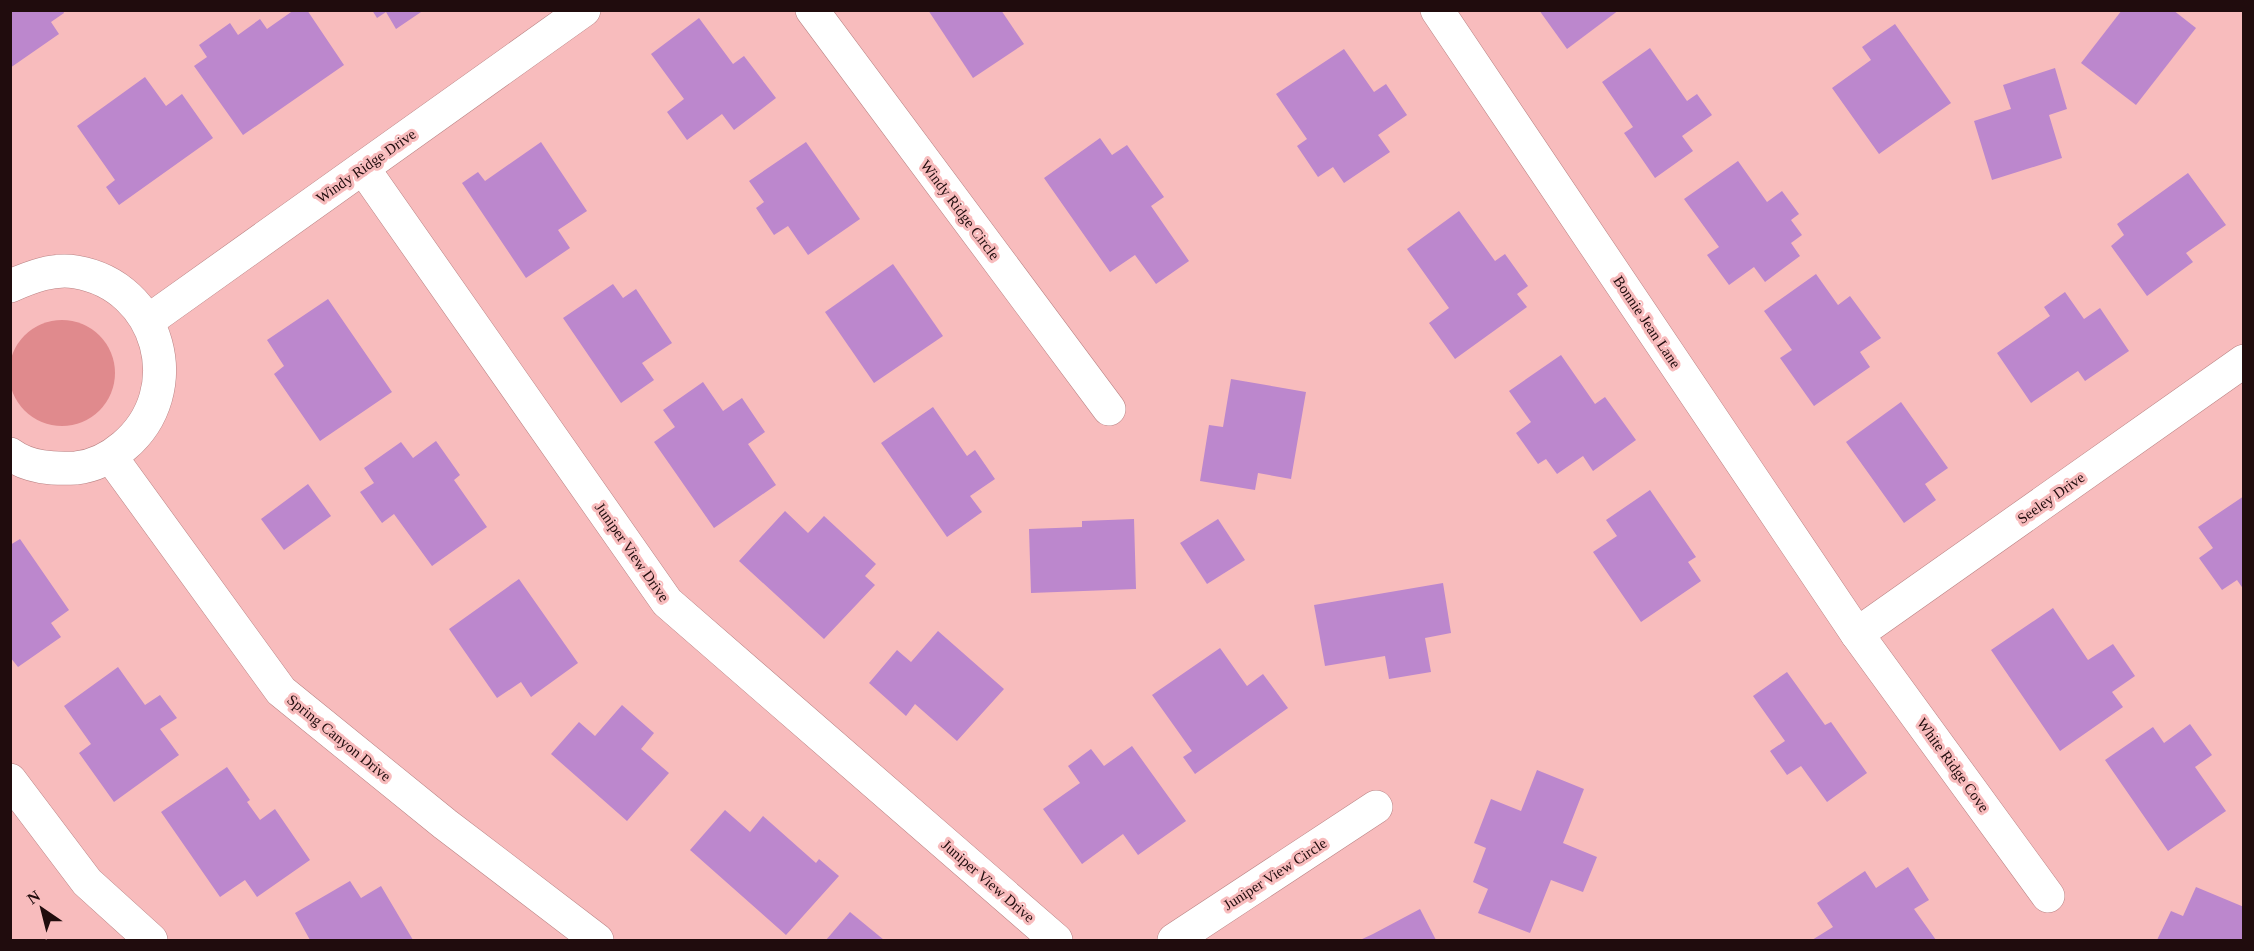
<svg xmlns="http://www.w3.org/2000/svg" width="2254" height="951" viewBox="0 0 2254 951" font-family="Georgia,serif">
  <rect width="100%" height="100%" fill="#f8bcbd"/>
  <circle fill="#e08a8d" cx="62" cy="373" r="53"/>
  <g fill="#bc87cd">
    <path d="M10,10h53l1,3 -13,9 8,12 -49,34z"/>
    <path d="M294,10h13l37,55 -101,70 -49,-69 13,-9 -8,-12 31,-22 8,12 22,-16 7,10z"/>
    <path d="M372,10h52l-28,19 -10,-17 -9,6z"/>
    <path d="M928,10h73l23,34 -51,34z"/>
    <path d="M1539,10h80l-52,39z"/>
    <path d="M2122,10h51l23,18 -60,77 -55,-42z"/>
    <path d="M699,18l34,46 11,-8 32,42 -42,32 -12,-16 -35,26 -20,-28 17,-13 -33,-45z"/>
    <path d="M1895,24l56,79 -72,51 -47,-66 39,-28 -9,-13z"/>
    <path d="M1650,48l37,53 10,-7 15,21 -30,21 11,15 -38,27 -31,-45 9,-6 -31,-45z"/>
    <path d="M1344,49l30,43 12,-8 21,31 -29,20 12,17 -46,31 -11,-16 -15,10 -21,-31 10,-7 -31,-45z"/>
    <path d="M2055,68l12,41 -18,6 13,43 -70,22 -18,-59 37,-12 -8,-24z"/>
    <path d="M145,77l21,29 16,-12 31,44 -94,67 -13,-18 9,-7 -38,-54z"/>
    <path d="M1100,138l12,17 15,-10 37,52 -13,9 38,55 -33,23 -21,-29 -25,17 -66,-94z"/>
    <path d="M541,142l46,69 -29,19 12,18 -44,30 -64,-95 16,-11 7,9z"/>
    <path d="M806,142l54,77 -52,36 -20,-29 -14,9 -18,-27 8,-6 -15,-21z"/>
    <path d="M1738,161l29,41 15,-11 17,23 -8,6 11,15 -11,8 9,13 -35,26 -11,-15 -25,18 -22,-30 12,-8 -35,-48z"/>
    <path d="M2188,173l38,52 -40,28 7,9 -46,34 -36,-50 13,-11 -7,-11z"/>
    <path d="M1459,211l36,50 10,-7 23,32 -11,8 10,13 -72,52 -26,-36 20,-15 -42,-59z"/>
    <path d="M893,264l50,72 -69,47 -49,-71z"/>
    <path d="M1816,274l22,31 12,-9 31,42 -21,14 10,15 -56,39 -34,-48 12,-8 -28,-39z"/>
    <path d="M613,284l10,14 13,-9 36,54 -30,20 12,17 -33,23 -58,-85z"/>
    <path d="M2065,292l19,27 16,-11 29,43 -44,30 -7,-10 -47,32 -34,-50 53,-37 -6,-9z"/>
    <path d="M328,299l64,93 -72,49 -46,-67 10,-8 -17,-26z"/>
    <path d="M1561,355l34,49 10,-7 31,43 -43,31 -10,-15 -26,18 -11,-15 -8,5 -22,-31 15,-11 -22,-31z"/>
    <path d="M1231,379l75,13 -15,87 -33,-6 -3,17 -55,-9 9,-56 14,2z"/>
    <path d="M703,382l20,29 19,-13 23,34 -17,12 28,41 -62,43 -60,-86 21,-15 -12,-17z"/>
    <path d="M1901,402l47,66 -23,16 11,16 -32,23 -58,-81z"/>
    <path d="M933,407l34,49 8,-6 20,29 -25,17 12,16 -35,25 -66,-94z"/>
    <path d="M436,441l24,34 -6,5 33,47 -55,39 -38,-52 -12,9 -22,-31 14,-9 -10,-15 37,-26 12,16z"/>
    <path d="M308,484l23,32 -47,34 -23,-31z"/>
    <path d="M1650,490l46,67 -8,5 13,19 -60,41 -48,-70 24,-16 -11,-16z"/>
    <path d="M2244,496v94l-7,-10 -15,10 -23,-32 14,-10 -15,-21z"/>
    <path d="M785,511l23,22 16,-17 52,48 -11,12 10,9 -51,54 -85,-78z"/>
    <path d="M1134,519l2,70 -105,4 -2,-64 53,-2v-6z"/>
    <path d="M1218,519l27,41 -38,24 -27,-41z"/>
    <path d="M20,539l49,71 -18,13 10,14 -43,30 -8,-10v-112z"/>
    <path d="M519,579l59,84 -47,34 -10,-15 -24,16 -48,-69z"/>
    <path d="M1443,583l8,50 -26,5 6,34 -42,7 -4,-23 -60,10 -11,-61z"/>
    <path d="M2053,608l35,52 25,-16 22,32 -23,16 11,15 -63,44 -69,-101z"/>
    <path d="M938,631l66,58 -47,52 -42,-37 -9,12 -37,-33 28,-33 14,12z"/>
    <path d="M1220,648l27,38 16,-12 25,34 -93,66 -12,-17 9,-6 -40,-56z"/>
    <path d="M118,667l27,38 15,-10 17,23 -17,11 19,26 -65,47 -35,-49 12,-9 -27,-38z"/>
    <path d="M1787,672l38,53 6,-3 36,51 -40,29 -26,-36 -14,9 -17,-24 15,-10 -32,-45z"/>
    <path d="M622,705l32,28 -13,16 28,24 -42,48 -76,-67 28,-32 16,14z"/>
    <path d="M2190,724l22,31 -17,12 31,44 -58,40 -63,-91 48,-33 11,16z"/>
    <path d="M1132,746l54,75 -48,34 -15,-21 -41,30 -39,-55 37,-26 -12,-17 23,-17 13,17z"/>
    <path d="M227,767l23,33 -3,2 13,18 15,-11 35,51 -53,37 -12,-17 -25,17 -59,-85z"/>
    <path d="M1537,770l47,19 -21,54 34,14 -14,35 -32,-12 -21,53 -52,-20 10,-24 -15,-7 13,-34 -12,-5 17,-44 30,12z"/>
    <path d="M725,810l25,22 13,-16 53,47 3,-4 20,17 -53,59 -96,-85z"/>
    <path d="M1908,867l21,33 -15,9 22,31h-124l21,-13 -16,-24 48,-32 11,17z"/>
    <path d="M350,881l11,17 20,-12 32,54h-103l-15,-27z"/>
    <path d="M2196,887l48,20 -2,33h-85l14,-29 12,5z"/>
    <path d="M1420,909l16,31h-76l13,-6z"/>
    <path d="M850,912l34,28h-58z"/>
  </g>
  <g fill="none" stroke-linecap="round" stroke-linejoin="round">
    <g stroke="#ba8384" stroke-width="34">
      <g id="minor">
        <path d="M812,10l297,399"/>
        <path d="M1437,10l420,624 191,262"/>
        <path d="M363,168l304,434 389,338"/>
        <path d="M10,286c21,-9 43,-18 66,-14 84,14 113,119 48,174 -14,12 -30,20 -48,22 -23,1 -47,0 -66,-14"/>
        <path d="M148,321l436,-311"/>
        <path d="M111,457l170,234 164,133 152,116"/>
        <path d="M1857,634l387,-273"/>
        <path d="M10,780l77,102 64,58"/>
        <path d="M1174,940l202,-133"/>
      </g>
    </g>
    <use href="#minor" stroke="#fff" stroke-width="33"/>
  </g>
  <g text-anchor="middle" dominant-baseline="central" stroke-width="6" stroke-linejoin="round" paint-order="stroke">
    <g font-size="15" fill="#200c0d" stroke="#f8bcbd">
      <text transform="translate(366 166) rotate(-35)">Windy Ridge Drive</text>
      <text transform="translate(960 210) rotate(53)">Windy Ridge Circle</text>
      <text transform="translate(1647 322) rotate(56)">Bonnie Jean Lane</text>
      <text transform="translate(2051 498) rotate(-35)">Seeley Drive</text>
      <text transform="translate(632 552) rotate(55)">Juniper View Drive</text>
      <text transform="translate(339 738) rotate(39)">Spring Canyon Drive</text>
      <text transform="translate(1953 765) rotate(54)">White Ridge Cove</text>
      <text transform="translate(1275 874) rotate(-33)">Juniper View Circle</text>
      <text transform="translate(988 881) rotate(41)">Juniper View Drive</text>
    </g>
  </g>
  <rect width="2254" height="951" fill="none" stroke="#200c0d" stroke-width="24"/>
  <g transform="translate(42 909) rotate(325)" stroke="#f8bcbd" stroke-width="4.5" paint-order="stroke">
  <path d="M0-4.5L10 22L0 15L-10 22Z" fill="#200c0d"/>
  <text y="-9" font-size="16" font-weight="bold" text-anchor="middle" fill="#200c0d">N</text>
  </g>
</svg>
